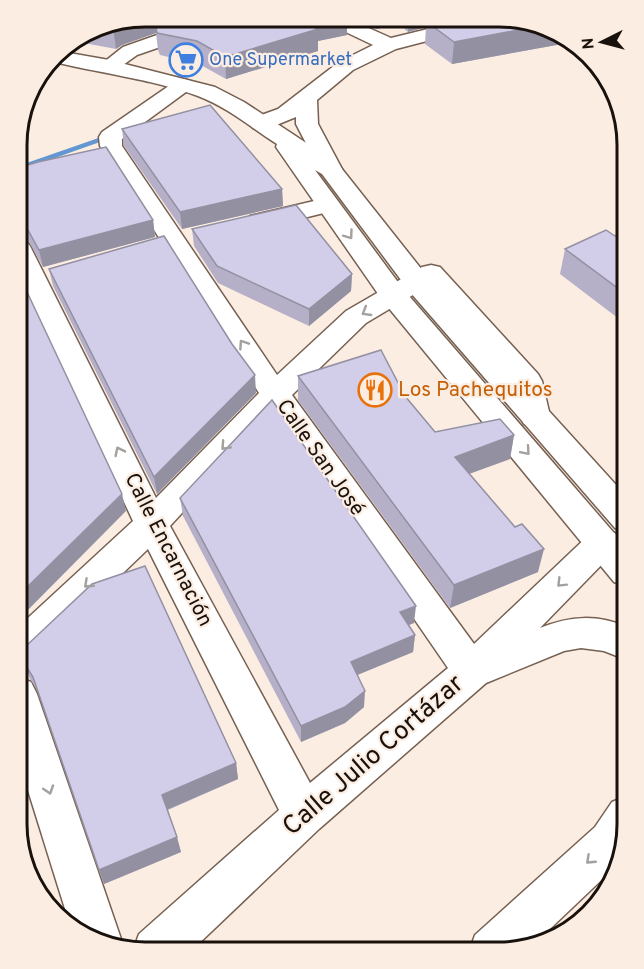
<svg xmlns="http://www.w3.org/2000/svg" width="644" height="969" viewBox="0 0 644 969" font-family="Overpass,sans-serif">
  <rect width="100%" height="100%" fill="#fcede2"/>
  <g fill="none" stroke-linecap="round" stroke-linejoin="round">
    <path fill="#6297d2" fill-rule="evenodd" d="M110,134l7,2 -99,35v-5z"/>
    <g stroke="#766051" stroke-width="3">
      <g id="minor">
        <path d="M465,20h12l3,4 -3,4 -81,21 -43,21 -36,30 1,24 24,45 -4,5 -8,2 -8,-2 -26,-50v-7l-27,11 -8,2 -8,-2 -3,-5 3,-5 25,-9 61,-47 34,-17 -42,-20 -3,-4h25l38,17z"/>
        <path d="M194,22h29l-2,4 -84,29 -21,15h-14l-3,-4 24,-19z"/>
        <path d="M183,79l7,2 4,4 -4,4 -68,50v7l155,229 69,-64 76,-44 9,-2 9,2 98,107 4,7 8,35 -4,8 -11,3 -11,-3 -4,-8 -7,-32 -85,-98 -62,37 -74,72 182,249 117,-111 12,-4 12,4 5,9 -5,9 -75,77c30,-12 57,-14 87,-1v33l-23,-9 -23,-3 -17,3 -78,32 -167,146 -129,123 -57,-1 6,-17 140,-124 -131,-261 -118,113 -13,5v-39l116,-107 -116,-247v-36l9,3 4,5 126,252 103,-105 -159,-247 -1,-9 3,-5 74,-51zM273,414l175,254 -138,115 -140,-257z"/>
        <path d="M327,198l9,2 3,5 -3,5 -77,19 -9,-3 -4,-5 4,-5z"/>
        <path d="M17,677l14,5 6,12 84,245 -3,8 -47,-19 -54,-173z"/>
        <path d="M627,796v37l-13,35 -82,78 -33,6h-30l6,-17 120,-108 17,-25z"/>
      </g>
    </g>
    <g stroke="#766051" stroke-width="3">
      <path id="major" d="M58,51l51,9 106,27 29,15 94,62 92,116 197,217v35l-12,-4 -205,-236 -88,-118 -7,-4 88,119 224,259v38l-13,-4 -231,-281 -107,-154 1,-3c-25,-16 -50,-37 -79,-48 -47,-17 -99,-23 -148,-35z"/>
    </g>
    <use href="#minor" fill="#fff" fill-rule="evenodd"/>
    <use href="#major" fill="#fff" fill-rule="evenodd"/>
  </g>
  <g fill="#b5b0c8">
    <path d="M524,19l54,24 40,53 3,17 -10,-6 3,-16 -52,-47 -110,20 -27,-20 1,-17 -18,5 -9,-8 -23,5 -18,-8z"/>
    <path d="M347,21v14l-29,6v10l-92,28 -27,-15 -39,-9 -2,-5 -2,-17 -34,12 -6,4 -43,-8 30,-18z"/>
    <path d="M122,129l160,60 1,17 -101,23 -58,-83z"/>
    <path d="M18,168l135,52 2,17 -112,30 -15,-27 -11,-3z"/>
    <path d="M192,229l160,45 -1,17 -42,35 -91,-43 -24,-37z"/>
    <path d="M627,230v95l-67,-51 5,-25 50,-13z"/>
    <path d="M49,269l207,124 -99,101 -104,-208z"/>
    <path d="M298,376l107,20 30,36 79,3 -4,24 -41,15 69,98 -88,36 -152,-208z"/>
    <path d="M180,498l234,125 -5,2 6,10 -2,17 -56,23 7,32 -19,16 -44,19 -118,-226z"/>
    <path d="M19,650l217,113 2,16 -70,31 13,42 -77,32 -66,-193 -8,-12z"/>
  </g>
  <g fill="#9390a2">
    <path d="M377,20h22v4l-23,5z"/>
    <path d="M409,20h49l-31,2 -1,5 -18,5z"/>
    <path d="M305,21h42v14l-29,6v10l-92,28 -1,-22z"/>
    <path d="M118,23h68l-30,5v5l-34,12 -6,4 -3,-22z"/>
    <path d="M540,26l23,11 -1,7 -110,20 2,-22z"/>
    <path d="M282,189l1,17 -101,23 -2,-17z"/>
    <path d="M153,220l2,17 -112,30 -4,-17z"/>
    <path d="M352,274l-1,17 -42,35v-17z"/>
    <path d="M255,375l1,18 -99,101 -3,-17z"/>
    <path d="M514,435l-4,24 -58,21 3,-23z"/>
    <path d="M122,494l4,17 -109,110v-24z"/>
    <path d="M544,549l-6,23 -88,36 4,-23z"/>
    <path d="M416,606l-2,17 -16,6 2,-17z"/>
    <path d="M415,635l-2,17 -63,26 1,-16z"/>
    <path d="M365,691l-1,16 -19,16 -44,19v-16z"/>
    <path d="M236,763l2,16 -72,31 -4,-15z"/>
    <path d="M177,837l4,15 -77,32 -5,-14z"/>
  </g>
  <g fill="#d2cde8" stroke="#9390a2" stroke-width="1.5">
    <path d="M524,19l16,7 -86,16 -27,-20 8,-2z"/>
    <path d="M305,21l-2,1 15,7 -93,28 -28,-16 -40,-8 -1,-5 15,-5z"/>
    <path d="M103,23h15l-5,4 -12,-2z"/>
    <path d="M210,105l72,84 -102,23 -58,-83z"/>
    <path d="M106,147l47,73 -114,30 -15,-27 -7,-2 1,-53 20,-6z"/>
    <path d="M296,205l56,69 -43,35 -92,-43 -25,-37z"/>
    <path d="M606,230l9,6 12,-6v65l-62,-46z"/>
    <path d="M164,236l68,108 23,31 -101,102 -105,-208z"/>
    <path d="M20,277l102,217 -105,103v-319z"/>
    <path d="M381,350l24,46 30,36 65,-13 14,16 -59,22 60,70 7,-3 22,25 -90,36 -156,-209z"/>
    <path d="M272,400l144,206 -16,6 15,23 -64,27 14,29 -20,16 -44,19 -121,-228z"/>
    <path d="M145,566l91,197 -74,32 15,42 -78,33 -66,-193 -9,-14 -5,-13 6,-3 67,-63z"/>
  </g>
  <defs><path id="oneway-chevron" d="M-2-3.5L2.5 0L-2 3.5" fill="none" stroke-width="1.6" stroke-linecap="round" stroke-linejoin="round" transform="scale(1.5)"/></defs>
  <g stroke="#a3a09d">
    <use href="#oneway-chevron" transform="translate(349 235) rotate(54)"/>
    <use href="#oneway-chevron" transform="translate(366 312) rotate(149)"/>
    <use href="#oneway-chevron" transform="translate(243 344) rotate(-124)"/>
    <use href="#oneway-chevron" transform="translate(225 446) rotate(133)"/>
    <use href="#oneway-chevron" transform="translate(119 451) rotate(-116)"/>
    <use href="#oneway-chevron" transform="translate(526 451) rotate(49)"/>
    <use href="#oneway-chevron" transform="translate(561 583) rotate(135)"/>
    <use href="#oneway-chevron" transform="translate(88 584) rotate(137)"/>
    <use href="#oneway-chevron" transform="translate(49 790) rotate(72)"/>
    <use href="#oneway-chevron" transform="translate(590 860) rotate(137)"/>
  </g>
  <defs>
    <g id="supermarket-ring" transform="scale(1.725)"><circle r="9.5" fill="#fcede2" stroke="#3f7fe0" stroke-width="1.5"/><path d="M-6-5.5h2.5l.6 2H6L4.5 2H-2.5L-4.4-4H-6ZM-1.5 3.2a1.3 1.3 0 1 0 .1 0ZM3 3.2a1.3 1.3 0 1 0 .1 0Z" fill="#3f7fe0"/></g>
    <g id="restaurant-ring" transform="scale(1.725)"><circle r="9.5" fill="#fcede2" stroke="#e8710a" stroke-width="1.5"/><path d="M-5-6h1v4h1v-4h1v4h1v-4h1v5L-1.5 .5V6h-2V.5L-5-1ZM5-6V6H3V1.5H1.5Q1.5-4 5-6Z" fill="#e8710a"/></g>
  </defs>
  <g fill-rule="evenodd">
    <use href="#supermarket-ring" x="186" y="60"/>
    <use href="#restaurant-ring" x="375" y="390"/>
  </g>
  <g text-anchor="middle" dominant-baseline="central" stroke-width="4.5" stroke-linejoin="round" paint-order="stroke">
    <g font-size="18" fill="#366cbe" stroke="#fcede2" text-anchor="start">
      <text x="209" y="60">One Supermarket</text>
    </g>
    <g font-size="21" fill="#c56008" stroke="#fcede2" text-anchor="start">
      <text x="398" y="390">Los Pachequitos</text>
    </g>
    <g font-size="21" fill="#19110b" stroke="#fcede2">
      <text transform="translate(320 458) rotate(55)">Calle San José</text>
      <text transform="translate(168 550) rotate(63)">Calle Encarnación</text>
    </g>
    <g font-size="26" fill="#19110b" stroke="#fcede2">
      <text transform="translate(374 756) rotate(-41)">Calle Julio Cortázar</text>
    </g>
  </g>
  <path d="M0 0H644V969H0ZM145 27H499A118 118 0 0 1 617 145V824A118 118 0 0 1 499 942H145A118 118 0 0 1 27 824V145A118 118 0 0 1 145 27Z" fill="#fcede2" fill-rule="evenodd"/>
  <path fill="none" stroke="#19110b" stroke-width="3" d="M145 27H499A118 118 0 0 1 617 145V824A118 118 0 0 1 499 942H145A118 118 0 0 1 27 824V145A118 118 0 0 1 145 27Z"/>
  <g transform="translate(602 42) rotate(264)" stroke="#fcede2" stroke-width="4.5" paint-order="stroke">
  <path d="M0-4.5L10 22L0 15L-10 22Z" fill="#19110b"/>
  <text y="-9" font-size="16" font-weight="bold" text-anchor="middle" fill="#19110b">N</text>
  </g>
</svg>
